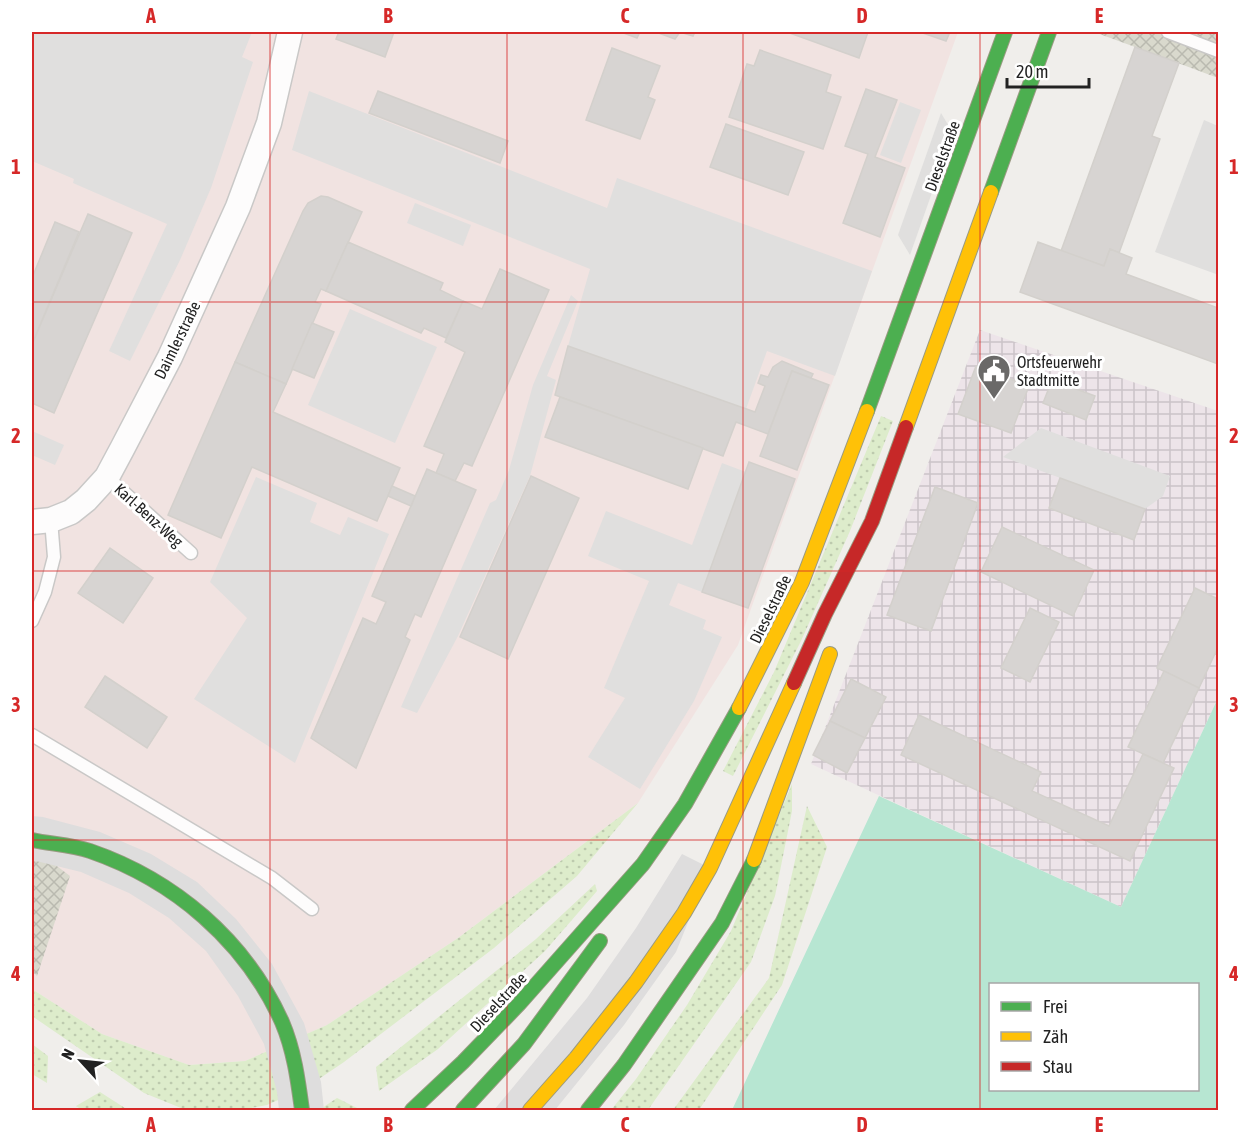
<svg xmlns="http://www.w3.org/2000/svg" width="1250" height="1142" viewBox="0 0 1250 1142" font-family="'Asap Condensed',sans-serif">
  <defs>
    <pattern id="industrial-grid" width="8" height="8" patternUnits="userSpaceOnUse" patternTransform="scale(1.5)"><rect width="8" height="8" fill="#ede4e9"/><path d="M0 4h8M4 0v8" fill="none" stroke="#cbc3c8"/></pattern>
    <pattern id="construction-cross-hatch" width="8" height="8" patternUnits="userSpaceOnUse" patternTransform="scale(1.5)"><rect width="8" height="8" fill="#d9d9cd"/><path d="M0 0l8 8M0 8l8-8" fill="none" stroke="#babab0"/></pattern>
    <pattern id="grass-dots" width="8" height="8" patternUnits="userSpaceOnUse" patternTransform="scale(1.5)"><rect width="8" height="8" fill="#ddeccb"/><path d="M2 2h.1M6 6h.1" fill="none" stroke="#bdcaae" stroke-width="1.8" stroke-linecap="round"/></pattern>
  </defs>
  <rect width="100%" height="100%" fill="#f0eeeb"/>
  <path fill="#f1e3e1" d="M32,32h926l-220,613 -100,158 -180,135 -131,87 -82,36 -56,4 -87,-31 -70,-45z"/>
  <path fill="url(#industrial-grid)" d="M980,330l238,81v287l-97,209 -310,-143z"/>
  <g fill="url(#construction-cross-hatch)">
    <path d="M1094,32h124v46l-83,-31z"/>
    <path d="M32,847l38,29 -33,100 -5,-5z"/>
  </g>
  <g fill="url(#grass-dots)">
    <path d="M881,416l12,5 -43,110 -49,110 -68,135 -10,-5 51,-99z"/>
    <path d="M792,784v27l-17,85 -24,66 -103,148h-37l25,-31 51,-74 44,-74z"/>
    <path d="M638,803l-61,73 -83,72 -150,114 -37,25 -40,18 -26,5h-55l-42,-17 -112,-77v-27l70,45 87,31 56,-4 82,-36 131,-87z"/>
    <path d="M807,806l20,41 -45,138 -83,125h-26l96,-132z"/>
    <path d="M595,884l2,7 -52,60 -107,98 -59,42 -3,-24 160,-128z"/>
    <path d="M32,1044l16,12 -1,27 -15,-9z"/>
    <path d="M100,1092l28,18h1h-47l-6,-4z"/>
    <path d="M337,1098l22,11 -40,1z"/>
  </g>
  <path fill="#b7e6d2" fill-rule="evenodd" d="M1218,698v412h-486l147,-314 242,111zM990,984h208v106h-208z"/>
  <g fill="#e0dfde">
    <path d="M32,32h220l-10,25 11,5 -42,126 -31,72 -50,101 -21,-10 58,-127 -94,-41 1,-4 -42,-18z"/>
    <path d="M309,91l298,117 10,-30 255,93 -37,105 -68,-25 -21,58 -178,-63 22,-77 -298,-119z"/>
    <path d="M900,102l21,8 -20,53 -21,-8z"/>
    <path d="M941,113l12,20 -43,122 -12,-20z"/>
    <path d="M1204,120l14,6v140l-2,8 -61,-22z"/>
    <path d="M415,203l56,22 -8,21 -56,-23z"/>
    <path d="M571,295l7,6 -31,75 9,4 -26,96 -72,160 -41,77 -16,-6 89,-204 6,-3 13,-30 24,-85z"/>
    <path d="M350,309l87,38 -42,96 -87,-38z"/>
    <path d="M1041,428l129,48 -7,20 -18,13 -142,-52z"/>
    <path d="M32,431l32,14 -9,20 -23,-10z"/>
    <path d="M722,463l24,9 -44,120 -24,-9 -9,22 37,15 -3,9 19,8 -28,64 -54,88 -52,-32 37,-59 -21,-10 45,-107 -61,-25 18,-45 86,34z"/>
    <path d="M256,477l61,26 -7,19 30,13 8,-18 41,17 -94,229 -101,-64 53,-81 -37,-36z"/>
  </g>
  <g fill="#dedddd">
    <path d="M32,816l11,1 57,15 51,22 46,28 39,37 36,45 32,59 17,59 3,28h-45l-2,-18 -13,-48 -26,-48 -32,-45 -37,-33 -40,-25 -48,-21 -49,-12z"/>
    <path d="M682,854l28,14 -34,84 -52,73 -69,85h-61l93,-112 49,-70z"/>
  </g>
  <g fill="#d7d4d2" stroke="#d3d0cc" stroke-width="1.5">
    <path d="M339,32h55l-9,25 -49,-18z"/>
    <path d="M621,32h19l-3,6z"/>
    <path d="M656,32h24l-5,7z"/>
    <path d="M680,32h15l-2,4z"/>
    <path d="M787,32h81l-9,26z"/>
    <path d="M920,32h30l-4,9z"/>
    <path d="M1135,47l44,16 -27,73 8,3 -41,114 -9,-4 -6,17 -43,-15z"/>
    <path d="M612,48l48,18 -12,31 7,3 -15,39 -54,-19z"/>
    <path d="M760,50l71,25 -5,17 15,5 -18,52 -94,-32 18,-53 7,2z"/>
    <path d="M866,89l31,11 -22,57 30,11 -25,69 -37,-14 25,-69 -23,-8z"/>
    <path d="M378,91l130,50 -8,22 -131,-50z"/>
    <path d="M726,124l78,28 -16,43 -78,-28z"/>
    <path d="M321,196l7,1 34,15 -36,79 -5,-2 -6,13 6,2 -35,80 -51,-22 68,-151 5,-8z"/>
    <path d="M88,214l44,19 -78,180 -22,-10v-59z"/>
    <path d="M55,222l24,10 -47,112v-66z"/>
    <path d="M348,242l95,41 -3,7 23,11 -17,37 -22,-10 -3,5 -95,-42z"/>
    <path d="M1038,242l66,24 6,-17 22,9 -6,16 92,34v56l-198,-72z"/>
    <path d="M500,269l49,21 -77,176 -8,-3 -9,18 -19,-8 8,-19 -20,-8 41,-94 -20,-10 18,-41 19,8z"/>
    <path d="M312,323l22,9 -20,46 -22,-9z"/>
    <path d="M568,346l187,66 10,-26 -7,-3 3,-8 7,2 5,-10 9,-6 31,13 -2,4 -19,-7 -24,63 -32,-12 -13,34 -168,-61z"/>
    <path d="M235,362l51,22 -13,28 127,56 -23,53 -125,-54 -31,71 -53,-23z"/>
    <path d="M976,366l53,20 -18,47 -53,-19z"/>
    <path d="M792,371l37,14 -32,85 -37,-14z"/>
    <path d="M1052,380l43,16 -9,24 -43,-17z"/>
    <path d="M560,397l143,51 -15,41 -143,-52z"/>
    <path d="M749,462l46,17 -47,129 -46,-16z"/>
    <path d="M427,469l49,21 -55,127 -6,-3 -10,23 5,3 -54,128 -45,-30 52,-120 13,6 10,-22 -14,-6z"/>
    <path d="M531,476l48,22 -71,161 -48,-22z"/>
    <path d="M1060,478l85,31 -11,31 -85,-32z"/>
    <path d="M392,486l23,10 -4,10 -23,-10z"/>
    <path d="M935,487l43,16 -47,128 -44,-16z"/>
    <path d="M1002,527l92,43 -21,46 -92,-44z"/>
    <path d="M110,548l43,30 -30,45 -45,-30z"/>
    <path d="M1195,588l23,11v48l-19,41 -42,-20z"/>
    <path d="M1030,608l29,14 -29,60 -29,-14z"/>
    <path d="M1164,671l35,17 -36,75 -35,-16z"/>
    <path d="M105,676l62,41 -20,31 -62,-41z"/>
    <path d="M851,679l35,18 -21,41 -35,-17z"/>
    <path d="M919,715l122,57 -9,19 77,35 34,-72 31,14 -44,93 -229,-106z"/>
    <path d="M830,721l35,17 -18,35 -34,-18z"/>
  </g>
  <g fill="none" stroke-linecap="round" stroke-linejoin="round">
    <g stroke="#c9c8c7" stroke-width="15">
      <g id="lane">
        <path d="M1168,32l50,19"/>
        <path d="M107,477l84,76"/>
        <path d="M32,621l13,-29 9,-35 -3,-37"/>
        <path d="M32,735l240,143 40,31"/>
      </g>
    </g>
    <g stroke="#c9c8c7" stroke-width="27">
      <path id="street" d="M32,522l19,-2 20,-8 15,-12 21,-23 15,-28 48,-92 68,-150 31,-84 21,-91"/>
    </g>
    <g stroke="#999a82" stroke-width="16">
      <g id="fast">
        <path d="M991,192l58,-160"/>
        <path d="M867,411l138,-379"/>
        <path d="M32,840c19,4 40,5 58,11 84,29 155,89 192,171 12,28 16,58 20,88"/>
        <path d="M412,1110l51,-48 56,-58 124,-140 42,-60 54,-96"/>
        <path d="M463,1110l61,-66 76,-103"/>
        <path d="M588,1110l36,-45 98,-142 32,-63"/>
      </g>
    </g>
    <g stroke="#999a82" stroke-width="16">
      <g id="slow">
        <path d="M906,427l85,-235"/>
        <path d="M739,708l63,-126 65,-171"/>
        <path d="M754,860l76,-206"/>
        <path d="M530,1110l46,-52 60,-76 48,-69 26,-45 84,-185"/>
      </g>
    </g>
    <g stroke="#999a82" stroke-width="16">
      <path id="jam" d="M794,683l31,-69 47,-93 34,-94"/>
    </g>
    <use href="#lane" stroke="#fdfcfc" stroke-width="12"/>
    <use href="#street" stroke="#fdfcfc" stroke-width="24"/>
    <use href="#fast" stroke="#4caf50" stroke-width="14"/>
    <use href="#slow" stroke="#ffc107" stroke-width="14"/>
    <use href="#jam" stroke="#c62828" stroke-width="14"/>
  </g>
  <path fill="none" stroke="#d62828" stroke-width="1.5" stroke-opacity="0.55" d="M270,32v1078M507,32v1078M743,32v1078M980,32v1078M32,302h1186M32,571h1186M32,840h1186"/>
  <defs>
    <g id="civic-pin" transform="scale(1.725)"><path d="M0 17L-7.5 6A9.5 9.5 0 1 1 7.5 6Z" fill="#6a6968" stroke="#fff"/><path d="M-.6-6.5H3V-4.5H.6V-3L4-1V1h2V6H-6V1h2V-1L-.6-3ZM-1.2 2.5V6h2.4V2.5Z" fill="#fff"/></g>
  </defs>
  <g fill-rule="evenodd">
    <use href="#civic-pin" x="994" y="371"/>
  </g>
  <g text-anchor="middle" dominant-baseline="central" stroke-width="6" stroke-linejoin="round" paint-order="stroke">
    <g font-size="16" fill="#222" stroke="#fff">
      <text transform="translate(942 156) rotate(-70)">Dieselstraße</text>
      <text transform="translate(177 340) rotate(-64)">Daimlerstraße</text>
      <text transform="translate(149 515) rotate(42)">Karl-Benz-Weg</text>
      <text transform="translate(770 609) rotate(-64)">Dieselstraße</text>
      <text transform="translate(498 1002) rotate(-47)">Dieselstraße</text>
    </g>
    <g font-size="16" fill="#222" stroke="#fff" text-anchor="start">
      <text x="1017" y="362">Ortsfeuerwehr<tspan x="1017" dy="18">Stadtmitte</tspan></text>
    </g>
  </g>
  <rect width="1250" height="1142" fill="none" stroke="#ffffff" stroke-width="66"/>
  <rect x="989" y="983" width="210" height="108" fill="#ffffff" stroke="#a7a7a7" stroke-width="1.5"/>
  <rect x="1001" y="1002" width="30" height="9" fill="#4caf50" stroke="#a7a7a7" stroke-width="1.5"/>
  <text x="1043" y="1013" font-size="18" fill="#222222">Frei</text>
  <rect x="1001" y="1032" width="30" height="9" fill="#ffc107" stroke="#a7a7a7" stroke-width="1.5"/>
  <text x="1043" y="1043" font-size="18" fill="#222222">Zäh</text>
  <rect x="1001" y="1062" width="30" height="9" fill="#c62828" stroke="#a7a7a7" stroke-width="1.5"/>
  <text x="1043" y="1073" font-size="18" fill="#222222">Stau</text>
  <g transform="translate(81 1061) rotate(297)" stroke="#ffffff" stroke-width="4.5" paint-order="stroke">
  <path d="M0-4.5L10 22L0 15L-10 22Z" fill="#222222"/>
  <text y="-9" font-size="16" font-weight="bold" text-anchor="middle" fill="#222222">N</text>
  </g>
  <path d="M1007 78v9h82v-9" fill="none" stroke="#222222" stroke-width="3"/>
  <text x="1016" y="78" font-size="18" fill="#222222" stroke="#ffffff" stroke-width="4.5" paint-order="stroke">20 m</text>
  <rect x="33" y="33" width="1184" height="1076" fill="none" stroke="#d62828" stroke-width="2"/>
  <g font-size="20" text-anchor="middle" font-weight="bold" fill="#d62828">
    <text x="151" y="23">A</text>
    <text x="388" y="23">B</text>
    <text x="625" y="23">C</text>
    <text x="862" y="23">D</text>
    <text x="1099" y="23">E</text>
    <text x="16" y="174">1</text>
    <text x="1234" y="174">1</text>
    <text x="16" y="443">2</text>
    <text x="1234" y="443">2</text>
    <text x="16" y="712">3</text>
    <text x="1234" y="712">3</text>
    <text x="16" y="981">4</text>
    <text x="1234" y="981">4</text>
    <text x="151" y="1132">A</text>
    <text x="388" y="1132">B</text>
    <text x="625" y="1132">C</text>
    <text x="862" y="1132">D</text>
    <text x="1099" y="1132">E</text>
  </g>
</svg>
